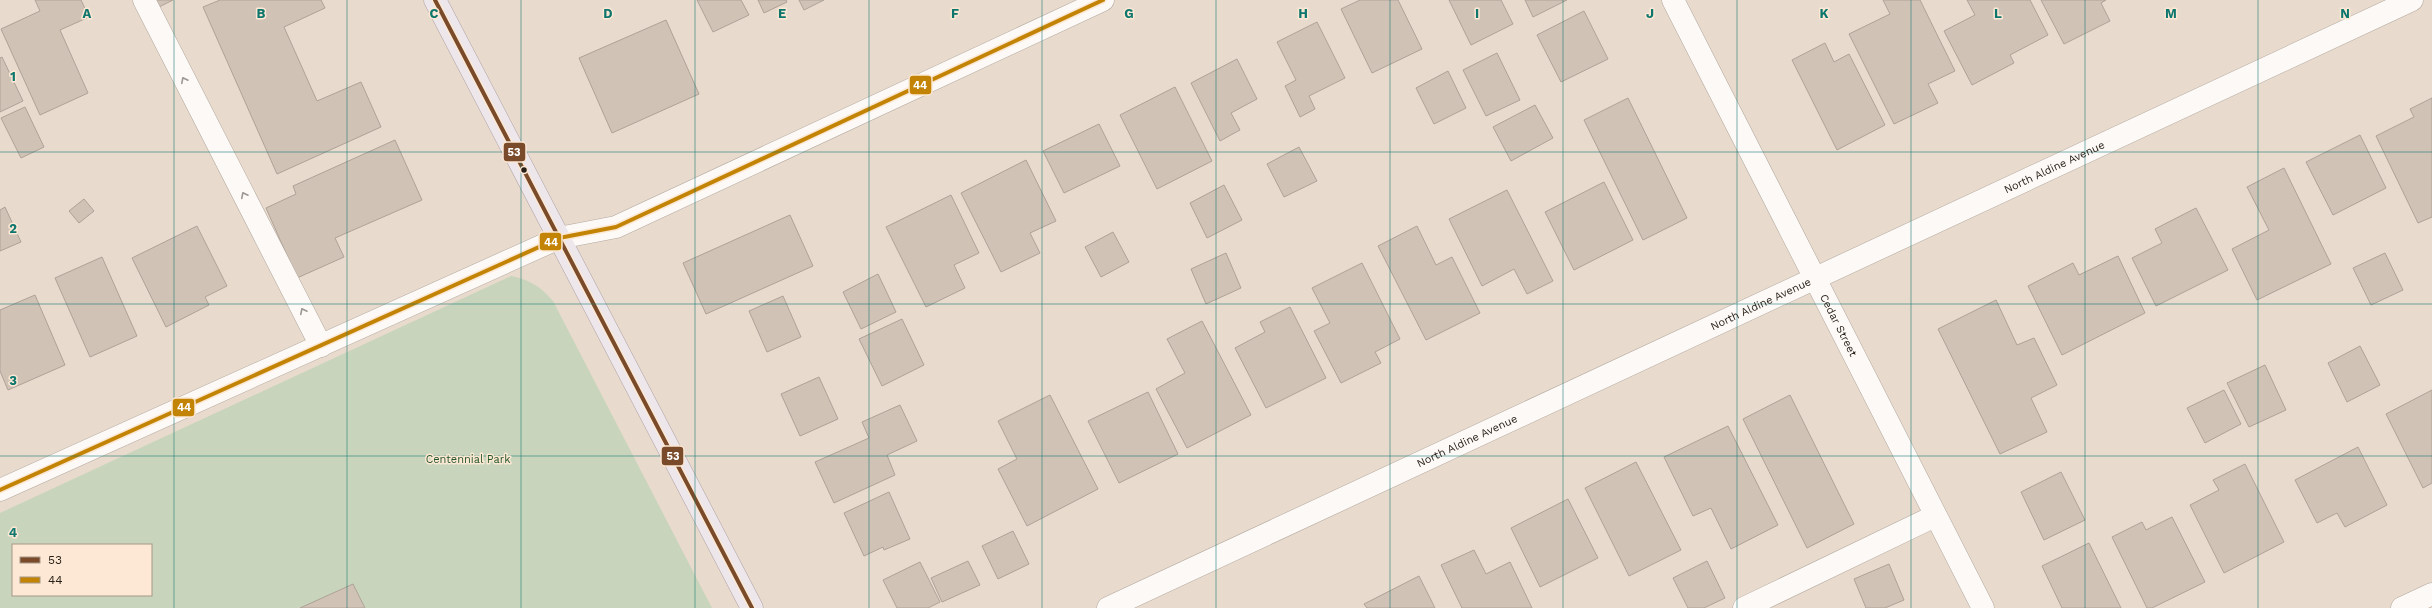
<svg xmlns="http://www.w3.org/2000/svg" width="2432" height="608" viewBox="0 0 2432 608" font-family="'Work Sans',sans-serif">
  <rect width="100%" height="100%" fill="#e8dacc"/>
  <path fill="#c8d5bc" fill-rule="evenodd" d="M511,276c19,4 29,10 42,25l159,307h-712v-95zM13,545h138v50h-138z"/>
  <g fill="#d1c2b6" stroke="#aea298">
    <path d="M35,0h46l8,17 -29,13 28,63 -48,22 -39,-86 39,-18z"/>
    <path d="M156,0h17l-14,7z"/>
    <path d="M220,0h101l4,8 -41,19 33,74 44,-19 20,45 -104,47 -74,-167z"/>
    <path d="M697,0h44l8,15 -36,17z"/>
    <path d="M758,0h28l1,2 -23,11z"/>
    <path d="M799,0h25l-20,10z"/>
    <path d="M1360,0h38l24,49 -50,24 -31,-64z"/>
    <path d="M1449,0h52l12,24 -42,21z"/>
    <path d="M1525,0h42l-34,17z"/>
    <path d="M1883,0h37l35,71 -27,13 10,19 -44,21 -45,-90 41,-20z"/>
    <path d="M1967,0h63l18,35 -38,20 4,8 -42,22 -28,-54 31,-16z"/>
    <path d="M2041,0h65l-5,3 9,18 -46,23z"/>
    <path d="M1584,11l24,48 -47,23 -24,-47z"/>
    <path d="M666,20l33,74 -87,39 -33,-75z"/>
    <path d="M1317,22l28,56 -36,18 6,13 -15,8 -15,-31 11,-6 -19,-38z"/>
    <path d="M1825,43l9,19 15,-8 36,71 -48,25 -45,-90z"/>
    <path d="M1497,53l23,47 -34,16 -23,-46z"/>
    <path d="M2,57l21,44 -23,11v-54z"/>
    <path d="M1237,59l20,40 -26,14 9,17 -20,11 -29,-58z"/>
    <path d="M1448,71l18,37 -32,16 -18,-36z"/>
    <path d="M1175,87l37,74 -55,28 -37,-74z"/>
    <path d="M1628,98l59,120 -44,22 -59,-120z"/>
    <path d="M2432,98v119l-14,6 -42,-87 38,-19 -4,-8z"/>
    <path d="M1535,105l18,33 -42,23 -18,-34z"/>
    <path d="M25,107l19,40 -23,11 -20,-40z"/>
    <path d="M1099,124l21,42 -56,27 -21,-42z"/>
    <path d="M2360,135l26,53 -53,27 -27,-53z"/>
    <path d="M395,140l27,60 -87,38 9,19 -47,21 -31,-70 30,-14 -3,-8z"/>
    <path d="M1299,147l18,34 -33,16 -17,-33z"/>
    <path d="M1026,160l30,61 -26,12 10,20 -39,19 -40,-79z"/>
    <path d="M2284,168l47,96 -74,36 -25,-51 37,-19 -22,-43z"/>
    <path d="M1604,182l29,58 -59,30 -29,-58z"/>
    <path d="M1224,185l18,35 -35,18 -17,-35z"/>
    <path d="M1507,190l46,91 -26,13 -13,-25 -32,17 -33,-67z"/>
    <path d="M951,195l28,58 -25,12 11,23 -39,19 -40,-80z"/>
    <path d="M84,199l10,12 -15,12 -10,-12z"/>
    <path d="M5,207l16,35 -21,9v-41z"/>
    <path d="M2196,208l32,62 -72,36 -24,-48 30,-15 -7,-14z"/>
    <path d="M790,215l23,51 -107,48 -23,-51z"/>
    <path d="M197,226l30,60 -22,11 4,8 -43,22 -34,-69z"/>
    <path d="M1417,226l19,39 16,-8 28,56 -54,27 -48,-94z"/>
    <path d="M1113,232l16,30 -28,15 -16,-30z"/>
    <path d="M1226,253l15,35 -35,16 -15,-35z"/>
    <path d="M2385,253l18,37 -32,15 -18,-37z"/>
    <path d="M2118,256l27,57 -83,42 -34,-69 45,-23 6,12z"/>
    <path d="M102,257l35,79 -47,21 -35,-79z"/>
    <path d="M1362,263l38,76 -25,13 6,11 -40,20 -27,-52 16,-8 -18,-35z"/>
    <path d="M878,274l18,38 -35,17 -18,-37z"/>
    <path d="M35,295l30,70 -57,25 -8,-19v-61z"/>
    <path d="M783,296l18,41 -34,15 -18,-41z"/>
    <path d="M1996,300l21,45 17,-7 23,47 -26,13 16,34 -47,22 -62,-125z"/>
    <path d="M1290,307l36,71 -60,30 -31,-60 30,-16 -5,-10z"/>
    <path d="M902,319l22,46 -42,21 -23,-47z"/>
    <path d="M1202,321l49,94 -64,33 -31,-59 29,-16 -18,-34z"/>
    <path d="M2360,346l20,39 -33,17 -19,-39z"/>
    <path d="M2265,365l21,45 -37,17 -22,-44z"/>
    <path d="M819,377l19,42 -38,17 -19,-42z"/>
    <path d="M2224,390l17,34 -36,19 -18,-35z"/>
    <path d="M2432,390v93l-9,5 -37,-74z"/>
    <path d="M1148,392l30,62 -59,29 -31,-62z"/>
    <path d="M1050,395l48,94 -71,37 -29,-57 19,-10 -19,-38z"/>
    <path d="M1790,395l64,129 -47,24 -64,-129z"/>
    <path d="M900,405l17,36 -30,14 8,20 -61,28 -19,-41 54,-24 -7,-16z"/>
    <path d="M1728,426l50,99 -47,24 -20,-41 -18,8 -29,-59z"/>
    <path d="M2358,447l29,58 -42,22 -8,-14 -20,10 -22,-43z"/>
    <path d="M1636,462l45,88 -52,26 -44,-88z"/>
    <path d="M2245,464l39,78 -60,31 -34,-68 29,-15 -6,-10z"/>
    <path d="M2061,472l24,48 -41,20 -23,-48z"/>
    <path d="M889,492l21,47 -26,11 -1,-3 -19,9 -20,-43z"/>
    <path d="M1568,499l30,59 -58,29 -29,-59z"/>
    <path d="M2172,517l33,65 -53,26h-5l-35,-71 30,-15 4,8z"/>
    <path d="M1013,531l16,33 -31,15 -16,-33z"/>
    <path d="M2089,543l32,65h-59l-20,-42z"/>
    <path d="M1474,550l12,24 24,-12 22,46h-70l-21,-43z"/>
    <path d="M968,561l12,24 -38,17 -11,-24z"/>
    <path d="M1707,561l18,37 -21,10h-16l-15,-30z"/>
    <path d="M920,562l20,40 -12,6h-31l-14,-28z"/>
    <path d="M1889,564l15,36 -19,8h-19l-12,-29z"/>
    <path d="M1419,576l16,32h-68l-3,-4z"/>
    <path d="M353,584l12,24h-65z"/>
  </g>
  <g fill="none" stroke-linecap="round" stroke-linejoin="round">
    <g stroke="#b4a99f" stroke-width="23">
      <g id="minor">
        <path d="M144,0l177,346"/>
        <path id="s1" d="M1673,0l310,608"/>
        <path d="M0,490l559,-252 57,-11 487,-227"/>
        <path id="s2" d="M1108,608l1304,-608"/>
        <path d="M1744,608l191,-92"/>
        <path d="M2402,608l30,-14"/>
      </g>
    </g>
    <g stroke="#b0a2a5" stroke-width="23">
      <path id="major" d="M435,0l317,608"/>
    </g>
    <use href="#minor" stroke="#fcf9f7" stroke-width="22"/>
    <use href="#major" stroke="#ede7eb" stroke-width="22"/>
    <g stroke="#fce8d4" stroke-width="7">
      <path id="bus-1" d="M435,0l317,608"/>
    </g>
    <g stroke="#fce8d4" stroke-width="7">
      <path id="bus-2" d="M0,490l559,-252 57,-11 487,-227"/>
    </g>
    <use href="#bus-1" stroke="#7a4b2a" stroke-width="4"/>
    <use href="#bus-2" stroke="#c38406" stroke-width="4"/>
  </g>
  <defs><path id="oneway-chevron" d="M-2-3.5L2.5 0L-2 3.5" fill="none" stroke-width="1.6" stroke-linecap="round" stroke-linejoin="round"/></defs>
  <g stroke="#9d9792">
    <use href="#oneway-chevron" transform="translate(184 80) rotate(-117)"/>
    <use href="#oneway-chevron" transform="translate(244 195) rotate(-117)"/>
    <use href="#oneway-chevron" transform="translate(303 311) rotate(-117)"/>
  </g>
  <path fill="none" stroke="#0f766e" stroke-width="1" stroke-opacity="0.55" d="M174,0v608M347,0v608M521,0v608M695,0v608M869,0v608M1042,0v608M1216,0v608M1390,0v608M1563,0v608M1737,0v608M1911,0v608M2085,0v608M2258,0v608M0,152h2432M0,304h2432M0,456h2432"/>
  <circle fill="#281f16" stroke="#fce8d4" stroke-width="1.5" cx="524" cy="170" r="3.5"/>
  <g text-anchor="middle" dominant-baseline="central" stroke-width="3" stroke-linejoin="round" paint-order="stroke">
    <g font-size="11" fill="#281f16" stroke="#fce8d4">
      <text stroke="none"><textPath href="#s2" startOffset="1044">North Aldine Avenue</textPath></text>
      <text stroke="none"><textPath href="#s2" startOffset="720">North Aldine Avenue</textPath></text>
      <text stroke="none"><textPath href="#s1" startOffset="365">Cedar Street</textPath></text>
      <text stroke="none"><textPath href="#s2" startOffset="396">North Aldine Avenue</textPath></text>
    </g>
    <g font-size="11" fill="#255829" stroke="#fce8d4">
      <text x="468" y="459">Centennial Park</text>
    </g>
  </g>
  <g font-size="13" text-anchor="middle" font-weight="bold" fill="#0f766e" stroke="#fce8d4" stroke-width="3" stroke-linejoin="round" paint-order="stroke">
    <text x="87" y="18">A</text>
    <text x="261" y="18">B</text>
    <text x="434" y="18">C</text>
    <text x="608" y="18">D</text>
    <text x="782" y="18">E</text>
    <text x="955" y="18">F</text>
    <text x="1129" y="18">G</text>
    <text x="1303" y="18">H</text>
    <text x="1477" y="18">I</text>
    <text x="1650" y="18">J</text>
    <text x="1824" y="18">K</text>
    <text x="1998" y="18">L</text>
    <text x="2171" y="18">M</text>
    <text x="2345" y="18">N</text>
    <text x="13" y="81">1</text>
    <text x="13" y="233">2</text>
    <text x="13" y="385">3</text>
    <text x="13" y="537">4</text>
  </g>
  <g stroke="#fce8d4" stroke-width="1.5">
    <rect x="909" y="75" width="23" height="20" rx="4" fill="#c38406"/>
    <rect x="503" y="142" width="23" height="20" rx="4" fill="#7a4b2a"/>
    <rect x="539" y="232" width="23" height="19" rx="4" fill="#c38406"/>
    <rect x="172" y="398" width="23" height="19" rx="4" fill="#c38406"/>
    <rect x="661" y="446" width="23" height="20" rx="4" fill="#7a4b2a"/>
  </g>
  <g font-size="11" text-anchor="middle" font-weight="bold" fill="#fff">
    <text x="920" y="89">44</text>
    <text x="514" y="156">53</text>
    <text x="551" y="246">44</text>
    <text x="184" y="411">44</text>
    <text x="673" y="460">53</text>
  </g>
  <rect x="12" y="544" width="140" height="52" fill="#fce8d4" stroke="#a79888"/>
  <rect x="20" y="557" width="20" height="6" fill="#7a4b2a" stroke="#a79888"/>
  <text x="48" y="564" font-size="12" fill="#281f16">53</text>
  <rect x="20" y="577" width="20" height="6" fill="#c38406" stroke="#a79888"/>
  <text x="48" y="584" font-size="12" fill="#281f16">44</text>
</svg>
